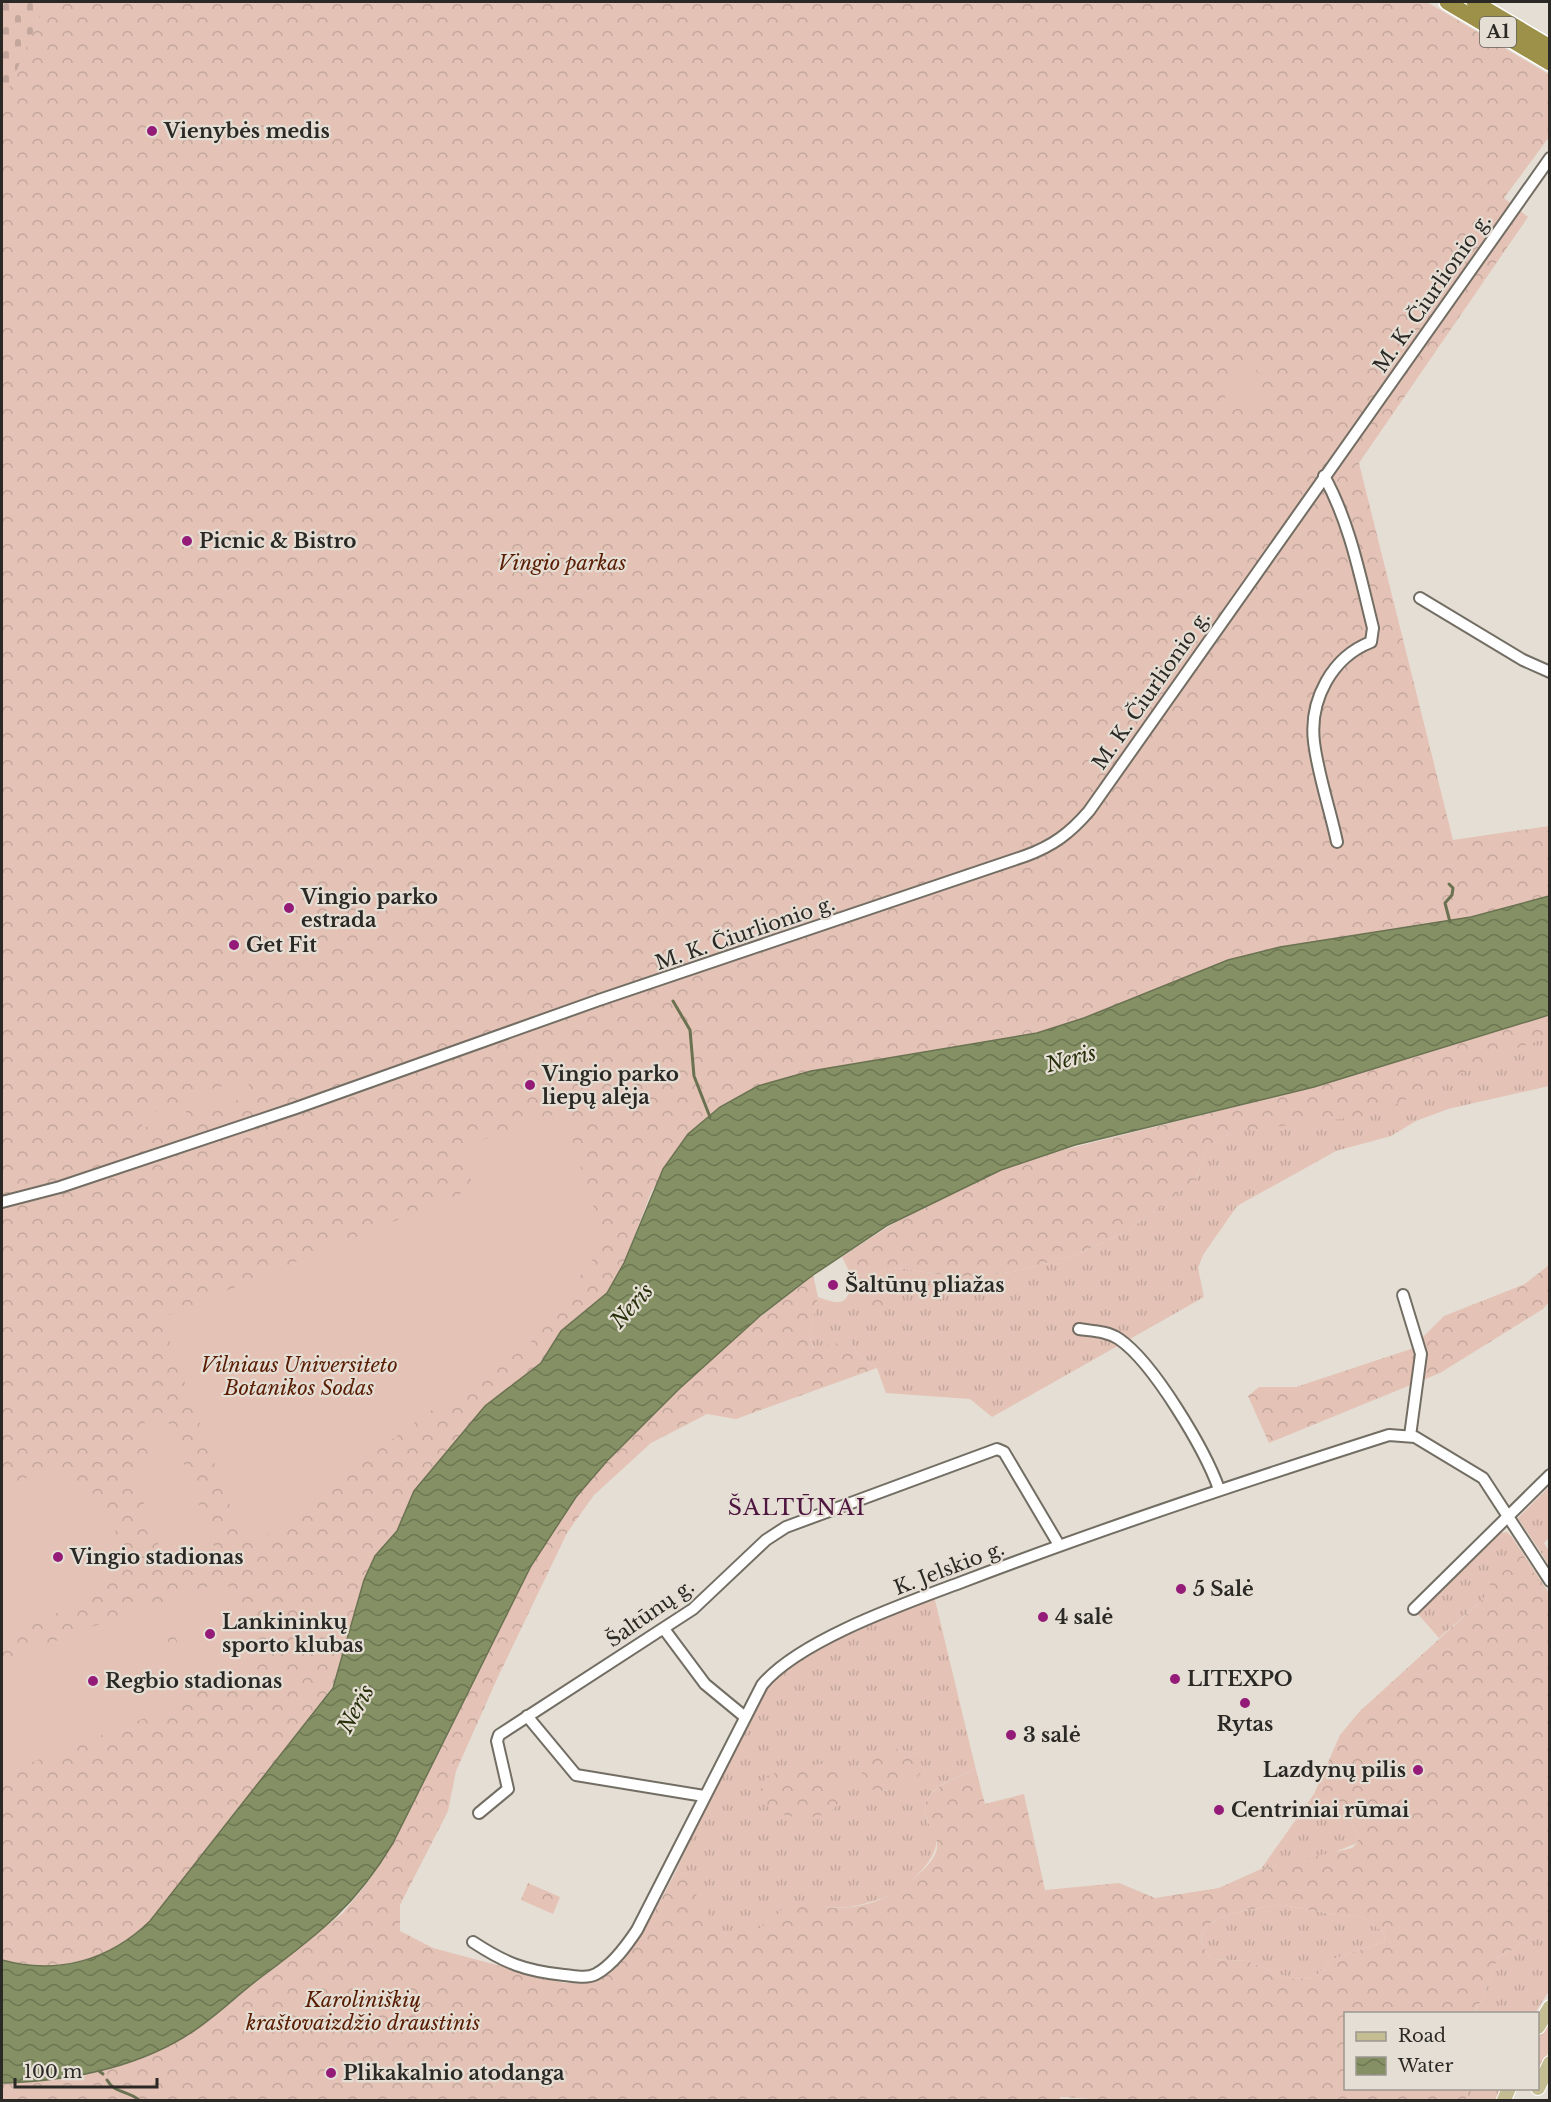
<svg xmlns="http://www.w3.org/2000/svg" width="1551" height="2102" viewBox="0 0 1551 2102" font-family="'Libre Baskerville',serif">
  <defs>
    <pattern id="grass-tufts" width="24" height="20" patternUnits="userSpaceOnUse" patternTransform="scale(1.5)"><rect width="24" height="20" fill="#e4c2b6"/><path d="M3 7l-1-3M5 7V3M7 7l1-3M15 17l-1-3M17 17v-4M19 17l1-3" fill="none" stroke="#c4a79c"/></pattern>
    <pattern id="forest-crowns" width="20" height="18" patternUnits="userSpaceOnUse" patternTransform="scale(1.5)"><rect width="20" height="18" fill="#e4c2b6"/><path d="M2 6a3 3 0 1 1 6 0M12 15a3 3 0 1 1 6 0" fill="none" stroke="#c4a79c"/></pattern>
    <pattern id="cemetery-stones" width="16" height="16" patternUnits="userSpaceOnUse" patternTransform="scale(1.5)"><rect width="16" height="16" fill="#e4c2b6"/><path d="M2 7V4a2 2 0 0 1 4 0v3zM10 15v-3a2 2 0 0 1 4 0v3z" fill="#c4a79c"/></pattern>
    <pattern id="water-waves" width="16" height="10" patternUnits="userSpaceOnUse" patternTransform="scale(1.5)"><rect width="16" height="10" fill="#859164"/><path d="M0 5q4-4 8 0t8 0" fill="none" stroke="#6d7652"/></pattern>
  </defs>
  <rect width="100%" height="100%" fill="#e5ded4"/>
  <g fill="url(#grass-tufts)" fill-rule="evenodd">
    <path d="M1549,1037v49l-101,23 -32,12 -25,15 -55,15 -99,55 -34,49 -5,13 6,29 -212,120 -22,-18 -84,-6 -9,-25 -18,-12 -9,-15 -36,8 -5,-13 9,-39c24,9 31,8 34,-20l46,-9 61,9 54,-5 62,-17 49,-22 35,-25 38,-31 9,-28 25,-17z"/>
    <path d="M1549,1487v51l-5,5 5,8v14l-31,-47z"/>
    <path d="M1507,1532l5,5 37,56v7l-27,-46 -40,46 -43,38 -21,-24 83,-81z"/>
    <path d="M934,1596l42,174c-19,7 -54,17 -51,44 1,9 10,16 11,24 4,20 -30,50 -46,57 -19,8 -43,15 -63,12 -12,-1 -23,-7 -36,-3 -6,2 -12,10 -17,14 -29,25 -47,20 -78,2l-8,-46 -12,-3 39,-88 54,-98 22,-24zM898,1749l20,6 -32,36 -19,-3z"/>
    <path d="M1314,1794l30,17 15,24 -2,8 -27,11 -69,15z"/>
    <path d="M1283,1905l54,10 24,1 24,17 -1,9 -51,17 -19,19 -23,1 -44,-18 -34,-2c-43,-42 45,-51 70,-54z"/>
    <path d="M1549,1909v82l-14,22 -62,1 10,-16 15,-41c25,-11 40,-23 51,-48z"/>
    <path d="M1549,2021v29l-11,27v-38z"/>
    <path d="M1467,2089h35l-4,11h-32z"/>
  </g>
  <g fill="url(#forest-crowns)" fill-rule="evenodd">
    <path d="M2,2h1425l123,73 -1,62 -45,61 24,19 -169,246 94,377 96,-14v70l-78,21 -191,30 -52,13 -144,58 -47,15 -226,38 -53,15 -38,21 -68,83 -28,73 -17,30 -46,38 -20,32 -56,43 -71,85 -17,40 -28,37 -32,110 -18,30 -169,213c-42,41 -92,52 -148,39z"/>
    <path d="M1549,1015v22l-40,14 -136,64 -142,17 -25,17 -9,28 -38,31 -35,25 -49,22 -62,17 -54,5 -61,-9 -46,9 -10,-20c61,-43 126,-76 197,-101l275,-69z"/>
    <path d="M1549,1265v37l-6,7 -103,64 -171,70 -21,-47 11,-9h37l115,-38 33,-33 81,-32z"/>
    <path d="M813,1275l5,22 -9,39 4,12 37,-7 9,15 18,12 -141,51 -29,-5 -56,29 -57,52 -27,38 -70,146 -41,92 -8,40 -48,94v26l33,17 131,35c60,-2 87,-65 112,-112l12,3 6,5 3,20 26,34c27,5 37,-3 56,-20 3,-2 8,-8 11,-9 11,-5 25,1 36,3 19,4 50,-3 67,-14 13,-8 38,-26 43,-41 4,-11 -3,-20 -8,-30 -15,-31 27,-44 48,-52l9,34 39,-10 21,96 74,-7 36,15 64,-10 42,-19 91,-21 5,-5 2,-8 -15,-24 -30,-17 26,-59 19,-23 123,-112 7,-10 2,-10 31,-27 27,47 1,309c-12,25 -27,37 -52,48l-15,41 -10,15 -127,1v74l121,1 -1,11h-359l-46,-3 -2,3h-1057v-17l59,-4 38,-8 55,-18 37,-20 152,-120 25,-31 25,-39c32,-63 63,-127 94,-191 20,-41 39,-83 64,-120 68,-99 168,-184 262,-257zM1283,1905l54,10 24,1 24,17 -1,9 -51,17 -19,19 -23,1 -44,-18 -34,-2c-43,-42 44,-51 70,-54z"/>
    <path d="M893,1286l2,21 -33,4 -2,-22z"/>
    <path d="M898,1749l20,6 5,13c-7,20 -38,27 -56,20 -17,-22 12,-36 31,-39z"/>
    <path d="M830,1763l11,14c1,9 2,20 -4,28 -17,26 -101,9 -69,-29l19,-8z"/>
    <path d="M528,1883l32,14 -7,17 -32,-14z"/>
  </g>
  <path fill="url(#cemetery-stones)" d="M2,2h44l-37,86 -7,2z"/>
  <g fill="#e4c2b6">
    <path d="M1253,362l13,36 -37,14 -8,-31z"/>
    <path d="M247,1080l5,16 -59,16 -5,-17z"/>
    <path d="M184,1103l3,12 -44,13 -3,-12z"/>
    <path d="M563,1111l42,132 -77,103 -102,68 -159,120 -23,9 -83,-225 313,-130 -14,-40z"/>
    <path d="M165,1413l51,139 -49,17 -35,-99 26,-9 -14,-40z"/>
    <path d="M43,1471c59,5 100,74 55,121 -9,10 -79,36 -96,44v-147z"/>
    <path d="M226,1580l32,83 -64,24 -31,-83z"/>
    <path d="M153,1603l38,97 -189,74v-112z"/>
  </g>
  <path fill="url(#water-waves)" stroke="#6a7251" stroke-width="1.5" d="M1549,896v119l-235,72 -239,58 -74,25 -113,55 -75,50 -52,40 -82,74 -72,72 -31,36 -45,69 -138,277c-37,62 -73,90 -129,132 -25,18 -46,40 -72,57 -56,37 -124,49 -190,51v-123c55,15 107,1 148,-39l183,-233 31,-108 11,-24 22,-25 17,-40 71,-85 56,-43 20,-32 46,-38 17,-30 39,-94 25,-35 32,-27 38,-21 53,-15 226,-38 47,-15 144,-58 52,-13 191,-30z"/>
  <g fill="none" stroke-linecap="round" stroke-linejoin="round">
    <g stroke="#6a7251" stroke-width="3">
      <path d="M1449,884l4,4 -1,7 -7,8 5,19"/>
      <path d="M673,1001l17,29 4,46 16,41"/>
      <path d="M99,2071l4,3"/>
      <path d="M107,2080c7,13 22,11 32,20"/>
    </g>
    <g stroke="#736e64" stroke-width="14">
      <g id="minor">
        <path d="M1324,476c26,47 36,100 49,152l-2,14c-39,15 -62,58 -57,100 4,33 16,67 23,100"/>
        <path d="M1420,598l103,62 27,12"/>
        <path d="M2,1202l58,-15 236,-79 303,-108 426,-144c28,-10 45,-23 64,-45l461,-653"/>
        <path d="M1403,1295l18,59 -11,82"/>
        <path d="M1079,1329c13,2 28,2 40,10 35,24 86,111 100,150"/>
        <path d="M1414,1609l136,-134"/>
        <path d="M664,1629l41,55 40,33"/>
        <path d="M527,1716l49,59 128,21"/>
        <path d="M479,1813l29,-24 -11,-48 2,-6 194,-126 73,-69 20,-13 211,-78 7,3 55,93"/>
        <path d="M473,1942c32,21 52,29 91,33 11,1 22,4 32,-1 17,-9 31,-29 41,-44l125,-245c37,-45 144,-82 200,-103 141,-54 283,-101 427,-147l26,2 68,41 67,103"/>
      </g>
    </g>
    <g stroke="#fff" stroke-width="16">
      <g id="major">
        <path d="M1538,2027l12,-20"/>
        <path d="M1538,2088l12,-25"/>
        <path d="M1504,2100l5,-12"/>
      </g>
    </g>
    <g stroke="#fff" stroke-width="18">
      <g id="highway">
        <path d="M1447,2l103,61"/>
        <path d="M1474,2l76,45"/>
      </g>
    </g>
    <use href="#minor" stroke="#fff" stroke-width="10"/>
    <use href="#major" stroke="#c4bd92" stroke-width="14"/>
    <use href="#highway" stroke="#9d914a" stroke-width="15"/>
  </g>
  <g fill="#941c78" stroke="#e5ded4" stroke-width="2">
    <circle cx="152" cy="131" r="6"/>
    <circle cx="187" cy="541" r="6"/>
    <circle cx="289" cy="908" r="6"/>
    <circle cx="234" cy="945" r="6"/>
    <circle cx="530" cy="1085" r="6"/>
    <circle cx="833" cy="1285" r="6"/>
    <circle cx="58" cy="1557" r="6"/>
    <circle cx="1181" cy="1589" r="6"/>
    <circle cx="1043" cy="1617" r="6"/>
    <circle cx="210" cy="1634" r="6"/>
    <circle cx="1175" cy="1679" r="6"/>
    <circle cx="93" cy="1681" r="6"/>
    <circle cx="1245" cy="1703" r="6"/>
    <circle cx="1011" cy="1735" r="6"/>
    <circle cx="1418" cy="1770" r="6"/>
    <circle cx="1219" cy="1810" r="6"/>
    <circle cx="331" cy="2073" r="6"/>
  </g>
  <g text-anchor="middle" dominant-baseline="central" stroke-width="4.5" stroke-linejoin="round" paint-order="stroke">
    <rect fill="#e5ded4" stroke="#635f5a" stroke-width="1.5" x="1480" y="17" width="36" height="30" rx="4.5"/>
    <g font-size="18" font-weight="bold" fill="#2b2925">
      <text x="1498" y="32">A1</text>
    </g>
    <g font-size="20" font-weight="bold" fill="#2b2925" stroke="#e5ded4" text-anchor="start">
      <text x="164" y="131">Vienybės medis</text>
      <text x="199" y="541">Picnic &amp; Bistro</text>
      <text x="301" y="897">Vingio parko<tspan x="301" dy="23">estrada</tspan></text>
      <text x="246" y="945">Get Fit</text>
      <text x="542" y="1074">Vingio parko<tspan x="542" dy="23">liepų alėja</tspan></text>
      <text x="845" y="1285">Šaltūnų pliažas</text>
      <text x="70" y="1557">Vingio stadionas</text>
      <text x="1193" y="1589">5 Salė</text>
      <text x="1055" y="1617">4 salė</text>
      <text x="222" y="1622">Lankininkų<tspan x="222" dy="23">sporto klubas</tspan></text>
      <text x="1187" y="1679">LITEXPO</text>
      <text x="105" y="1681">Regbio stadionas</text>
      <text x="1245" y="1724" text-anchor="middle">Rytas</text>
      <text x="1023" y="1735">3 salė</text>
      <text x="1406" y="1770" text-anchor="end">Lazdynų pilis</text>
      <text x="1231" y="1810">Centriniai rūmai</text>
      <text x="343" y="2073">Plikakalnio atodanga</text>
    </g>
    <g font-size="20" fill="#2b2925" stroke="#e5ded4">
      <text transform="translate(1432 293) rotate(-55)">M. K. Čiurlionio g.</text>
      <text transform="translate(1151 690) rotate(-55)">M. K. Čiurlionio g.</text>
      <text transform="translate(745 933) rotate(-19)">M. K. Čiurlionio g.</text>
      <text transform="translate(949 1568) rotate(-21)">K. Jelskio g.</text>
      <text transform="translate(650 1613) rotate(-35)">Šaltūnų g.</text>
    </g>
    <g font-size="20" font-style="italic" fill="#591d04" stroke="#e5ded4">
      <text x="562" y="563">Vingio parkas</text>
      <text x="299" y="1365">Vilniaus Universiteto<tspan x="299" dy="23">Botanikos Sodas</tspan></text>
      <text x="363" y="2000">Karoliniškių<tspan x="363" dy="23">kraštovaizdžio draustinis</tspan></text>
    </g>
    <g font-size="21" font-style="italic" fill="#28300b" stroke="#e5ded4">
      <text transform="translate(1071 1059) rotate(-15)">Neris</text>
      <text transform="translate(632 1306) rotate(-48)">Neris</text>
      <text transform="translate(356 1709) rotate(-61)">Neris</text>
    </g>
    <g font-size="22" letter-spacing="1.5" fill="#4e153f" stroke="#e5ded4">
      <text x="797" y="1507">ŠALTŪNAI</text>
    </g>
  </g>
  <rect width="1551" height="2102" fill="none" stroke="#2b2925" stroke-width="6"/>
  <rect x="1344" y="2012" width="195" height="78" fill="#e5ded4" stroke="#9b968e" stroke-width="1.5"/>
  <rect x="1356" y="2032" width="30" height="9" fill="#c4bd92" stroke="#9b968e" stroke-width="1.5"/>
  <text x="1398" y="2042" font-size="18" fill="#2b2925">Road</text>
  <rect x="1356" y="2057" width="30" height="18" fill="url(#water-waves)" stroke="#9b968e" stroke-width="1.5"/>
  <text x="1398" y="2072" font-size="18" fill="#2b2925">Water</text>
  <path d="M15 2078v9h142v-9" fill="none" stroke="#2b2925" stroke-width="3"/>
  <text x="24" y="2078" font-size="18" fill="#2b2925" stroke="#e5ded4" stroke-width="4.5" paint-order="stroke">100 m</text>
</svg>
